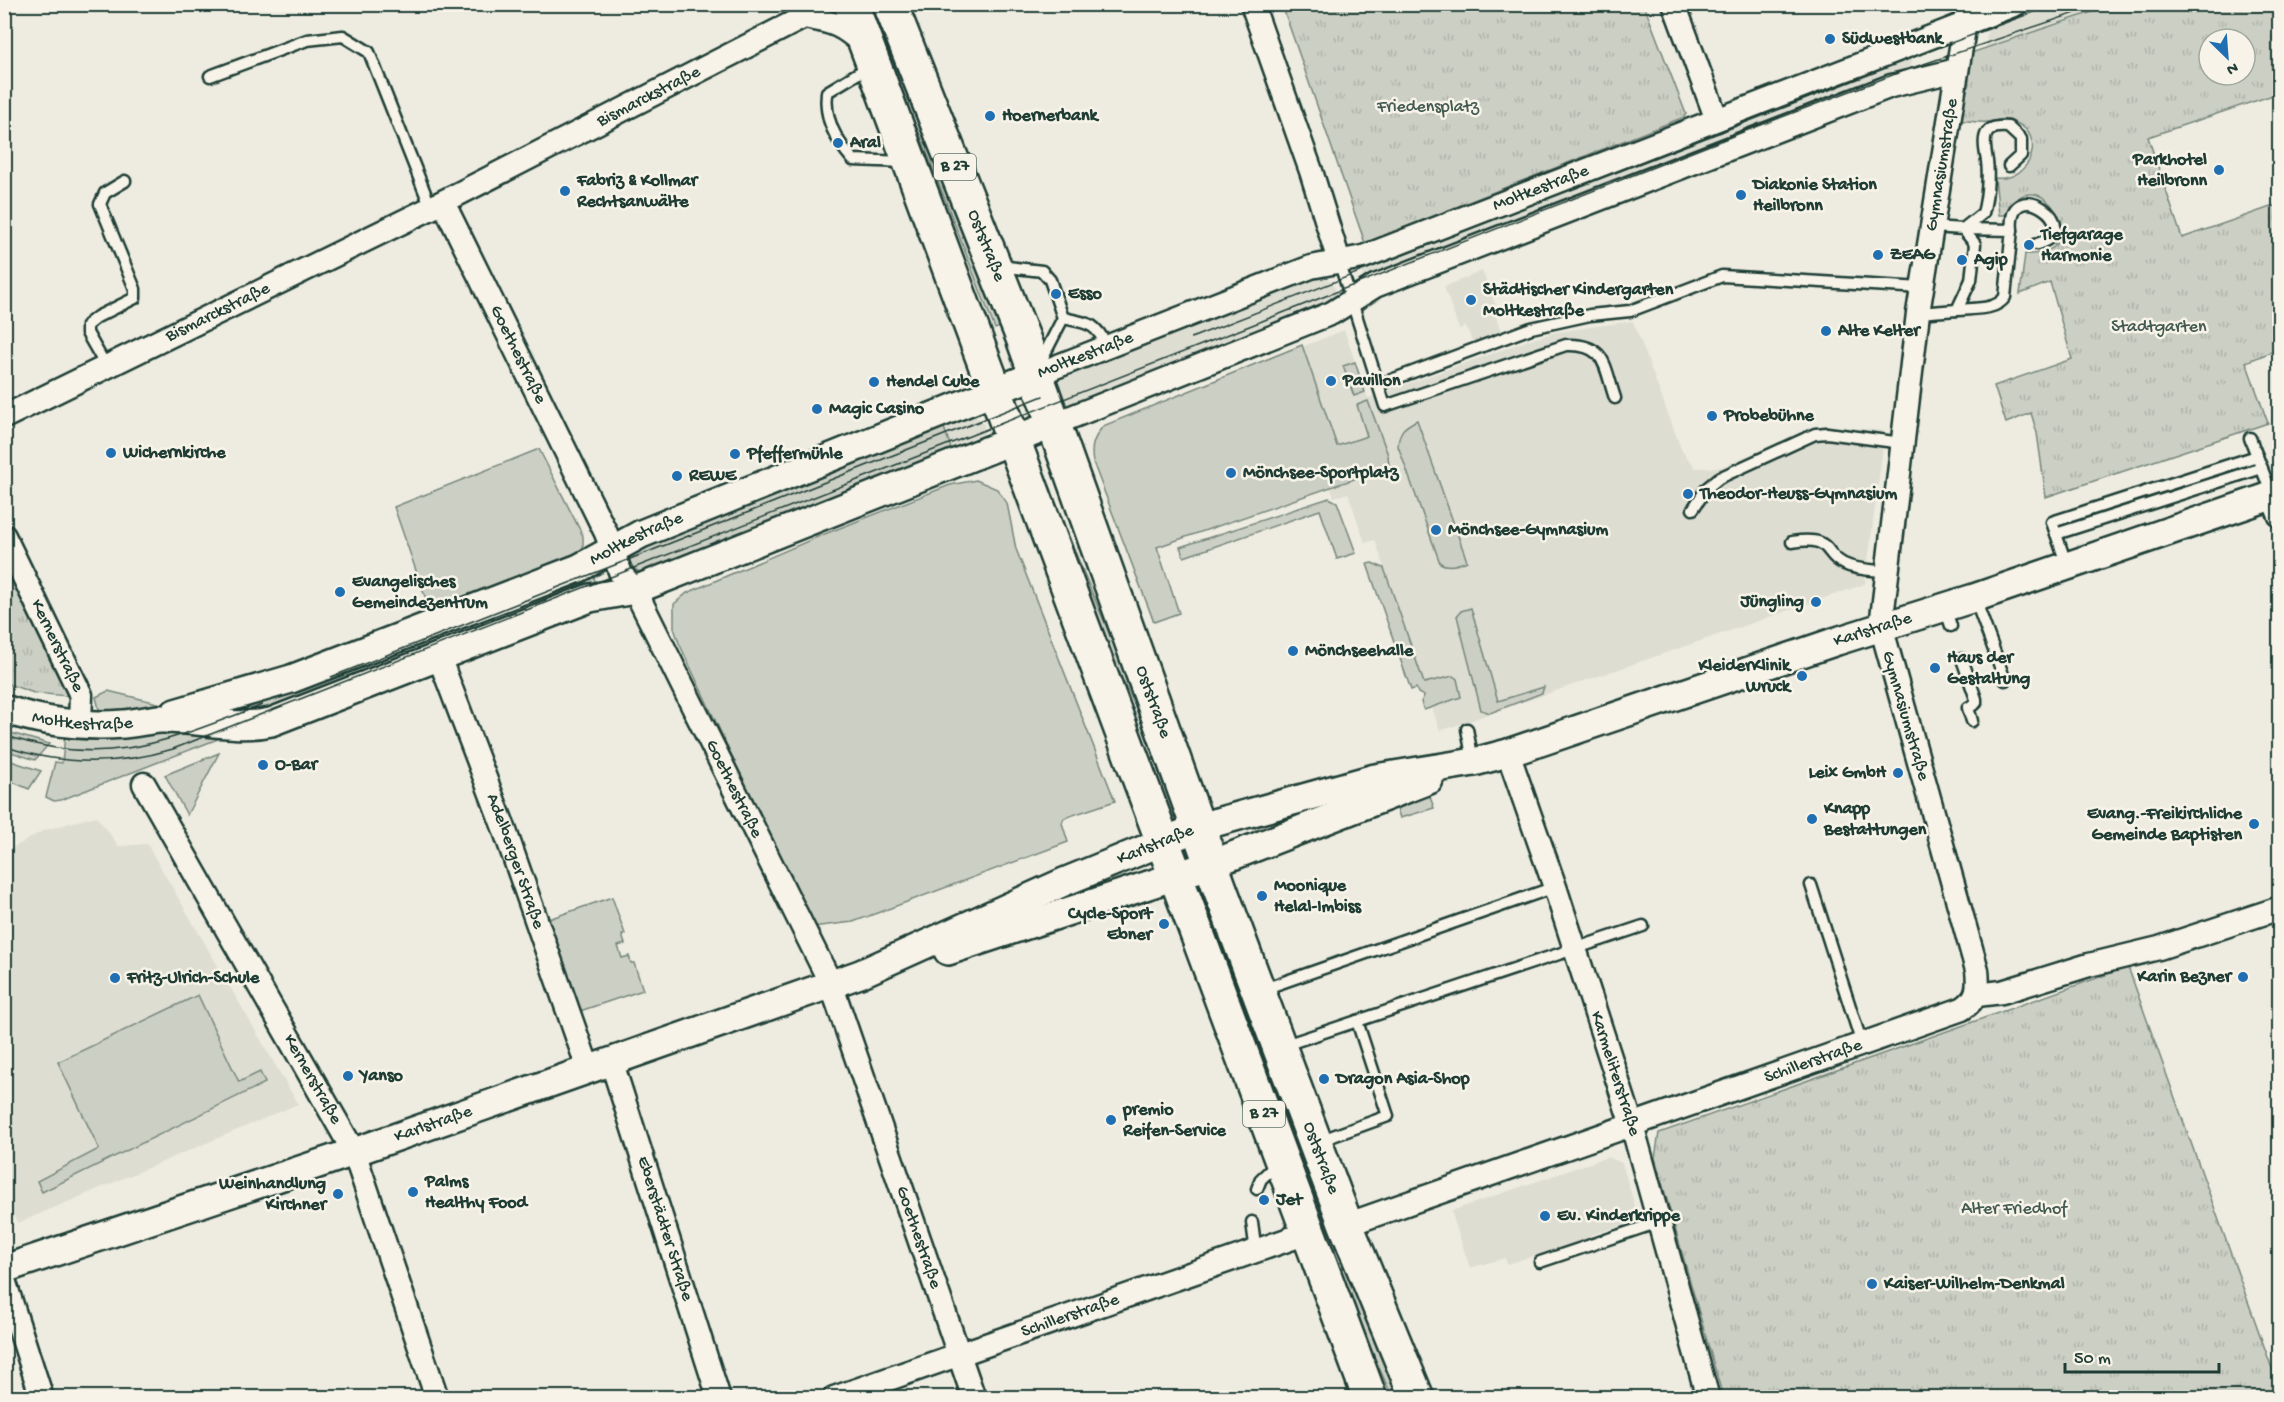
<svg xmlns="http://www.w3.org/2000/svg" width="2284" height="1402" viewBox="0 0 2284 1402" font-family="'Gochi Hand',sans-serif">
  <defs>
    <pattern id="park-tufts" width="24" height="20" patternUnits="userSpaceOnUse" patternTransform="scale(1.5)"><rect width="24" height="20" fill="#cccfc4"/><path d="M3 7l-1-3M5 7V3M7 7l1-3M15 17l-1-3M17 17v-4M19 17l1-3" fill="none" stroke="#afb3a9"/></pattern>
  </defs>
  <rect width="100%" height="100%" fill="#eeece1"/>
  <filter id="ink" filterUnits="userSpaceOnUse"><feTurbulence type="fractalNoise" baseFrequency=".0167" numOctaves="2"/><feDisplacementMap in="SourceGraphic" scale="12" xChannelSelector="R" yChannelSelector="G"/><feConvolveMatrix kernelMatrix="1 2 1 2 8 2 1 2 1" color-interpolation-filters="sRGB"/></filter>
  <g filter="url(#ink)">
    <g fill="#ddddd2">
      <path d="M2040,5h73l-127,42 1,-22z"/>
      <path d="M1914,46l-5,26 -542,208 -4,-4 -2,-9z"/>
      <path d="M1482,271l17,42 -4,2 7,18 -29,11 -7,-18 -7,3 -15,-42z"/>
      <path d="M1315,276l15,4 5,8 1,12 -265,109 -9,-4 -8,-18 12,-12z"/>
      <path d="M1633,321l49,130 14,17 26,-1 79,-35 23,-7 61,6 -20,153 -425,147 -65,-191 -10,3 -17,-50 -14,4 -52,-142 62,-25 24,68 161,-58 27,-8z"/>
      <path d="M976,416l8,9v9l-33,13 -7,-18z"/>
      <path d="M96,816l23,30 28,-2 151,260 -280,119 -13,-25v-346l40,-22z"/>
      <path d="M1607,1157l15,6 17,57 -48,15 1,4 -85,25 -2,-6 -35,10 -19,-57z"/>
    </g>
    <g fill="#cccfc4" stroke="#76867c" stroke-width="1.5">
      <path d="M861,5h17l124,321 -7,3 -74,-192z"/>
      <path d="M1302,345l35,101 30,-10 -10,-31 11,-4 20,54 1,12 -232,80 22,66 -25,9 -61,-160c-3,-16 1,-24 10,-36z"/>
      <path d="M1355,362l10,30 -11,4 -11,-30z"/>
      <path d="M1417,420l50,141c-9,4 -19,7 -27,2l-42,-117c1,-16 6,-19 19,-26z"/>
      <path d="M942,422l11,32 -308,120c-10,-3 -18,-9 -15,-21z"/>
      <path d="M539,449l44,87v17l-152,61 -37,-107z"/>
      <path d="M976,480l21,9 10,14 9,46 99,252 -51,17 -2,5 6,19 -215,80 -41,5 -133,-284 -5,-15v-24l13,-11 135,-58 128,-50z"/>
      <path d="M1050,486c36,102 84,197 122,298l-8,2 -29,-80 -41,-87 -50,-130z"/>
      <path d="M1329,498l8,4 19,51 -19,6 -17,-49 -136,47 -4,-10z"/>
      <path d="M1372,563l12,5 40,115 29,-7 4,3 4,18 -37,13 -3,-8 3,-6 -6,-3 -2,-5 -5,2 -44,-126z"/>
      <path d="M591,570l7,19 -328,128 -54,-7z"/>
      <path d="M1471,608l27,93 46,-14 -2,6 -52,20 -9,-3 -24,-94 4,-5z"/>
      <path d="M108,691l54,13 -1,3 -53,7 -9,-5 -3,-12z"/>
      <path d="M173,729l55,6 -167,65 -7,1 -8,-4 9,-35 7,1 3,-28z"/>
      <path d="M4,731l45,13 -14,16 -30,-10z"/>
      <path d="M219,753l-32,62 -22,-40z"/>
      <path d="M5,759l36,12 -12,18 -16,-7 -8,3z"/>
      <path d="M1367,790l-110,45 -2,-7z"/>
      <path d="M1429,794l5,14 -34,10 -5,-15z"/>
      <path d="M612,897l13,37 -3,1 3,9 -7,2 4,12 7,-2 2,7h3l9,27 -63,21 -37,-90z"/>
      <path d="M1209,914l47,132 86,200 -14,4 -125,-334z"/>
      <path d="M198,995l41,87 21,-10 5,11 -223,109 -5,-11 62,-32 -41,-87z"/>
      <path d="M1347,1260l54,137h-9l-58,-132z"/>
    </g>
    <g fill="url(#park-tufts)" stroke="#76867c" stroke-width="1.5" fill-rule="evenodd">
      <path d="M1282,5h362l42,109 -2,3 -319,126z"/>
      <path d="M2113,5h166v88l-131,44 34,101 97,-34v145l-33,13 22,61 -222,74 -9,-64 -6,-20 -25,10 -12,-37 78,-27 -22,-77 -30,12 5,-40c77,3 12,-104 -20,-39h-6l-4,-37c36,4 53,-43 19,-56 -10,-5 -17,-1 -27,0 -9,1 -19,-1 -28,-2l9,-66zM2209,39h36v36h-36z"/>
      <path d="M5,567l60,124 2,5 -33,-3 -29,-10z"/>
      <path d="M2128,967l151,421v9h-556l-68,-239 4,-25z"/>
    </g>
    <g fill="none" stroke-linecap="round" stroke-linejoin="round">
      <g stroke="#1f3d34" stroke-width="15">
        <g id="service">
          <path d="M870,66l-43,26c-3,27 8,47 26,68l52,2"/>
          <path d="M210,76l97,-36 36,-4 26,16 62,156"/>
          <path d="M1963,229l20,-16c4,-14 6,-37 4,-52 -3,-18 -8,-37 21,-34l13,12v16l-12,11"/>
          <path d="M2012,230c-6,-60 79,-3 25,14"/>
          <path d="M1339,261l46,145 181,-61c40,-2 38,21 49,53"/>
          <path d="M999,266l43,5 8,9 13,38 -23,45"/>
          <path d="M1957,310c15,-2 39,1 48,-13l7,-67 -49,-1"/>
          <path d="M1918,313l39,-3 14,-30 4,-36 -12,-15 -31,-2"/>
          <path d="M1063,318c25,5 32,4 44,28"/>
          <path d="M107,368l-20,-35v-8l10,-8 38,-19v-9l-35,-85 5,-11 20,-12"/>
          <path d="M1378,385l153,-57 59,-13 40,-4 92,-35 200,12"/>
          <path d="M2250,438l22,57"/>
          <path d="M1693,509l14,-21 12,-10 96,-44 12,-1 75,10"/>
          <path d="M2056,534l206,-66"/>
          <path d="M1792,542c45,-7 28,14 57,24 12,4 26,4 38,6"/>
          <path d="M2067,566l-15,-44 205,-66"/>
          <path d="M1975,599l30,81"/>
          <path d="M1945,608l6,18"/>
          <path d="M1962,659l14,40v4l-8,5 4,13"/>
          <path d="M1467,729l6,32"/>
          <path d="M1811,885l51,159"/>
          <path d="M1261,990l294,-103"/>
          <path d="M1282,1046l361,-120"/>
          <path d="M1319,1141l69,-25 -31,-95"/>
          <path d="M1257,1189l4,-10 17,-16"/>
          <path d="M1252,1222l4,30"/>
          <path d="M1540,1262l119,-40"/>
        </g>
      </g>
      <g stroke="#1f3d34" stroke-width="27">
        <g id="minor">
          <path d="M1252,4l59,167 28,90"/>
          <path d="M1674,4l43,116"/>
          <path id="s1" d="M443,202l163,331 15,41 14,16 196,394 143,414"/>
          <path id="s2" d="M1035,375l276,-108 52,-10 653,-253"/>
          <path id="s3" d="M4,417l427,-209 373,-191c29,5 39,8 61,29"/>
          <path d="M1054,424l278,-111 43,-27 516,-200 66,-16"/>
          <path d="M2272,496l8,20"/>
          <path id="s4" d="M4,536l77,159 -1,29"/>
          <path id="s5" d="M439,657l65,171 84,240"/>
          <path id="s6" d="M1508,753l47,134 77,238 76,273"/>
          <path id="s7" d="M144,784l210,368 83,246"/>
          <path d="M1977,995l25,-3 87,-27 70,-17 121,-40"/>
          <path id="s8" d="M611,1060l108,338"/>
          <path id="s9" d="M1346,1225l616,-216c16,-10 17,-21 15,-39l-96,-344 37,-313 50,-309"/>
          <path d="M4,1280l38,118"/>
          <path id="s10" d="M834,1398l473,-165"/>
        </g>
      </g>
      <g stroke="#1f3d34" stroke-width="32">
        <g id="tertiary">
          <path id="s11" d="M4,709c38,13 80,18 120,15 12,-1 24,-4 36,-5 38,-1 74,11 111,3l319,-124 45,-8 419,-166"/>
          <path id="s12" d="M175,713l116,-34 288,-111 62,-34 394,-159"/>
          <path d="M948,951l264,-87 217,-84"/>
          <path id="s13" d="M4,1269l350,-117 506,-178 204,-92 135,-55 176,-49 99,-16 34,-9 329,-112 137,-43 306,-105"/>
        </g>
      </g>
      <g stroke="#1f3d34" stroke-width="38">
        <g id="primary">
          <path d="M851,4l519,1394"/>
          <path id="s14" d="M890,4l133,334 196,548 127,339 71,173"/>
        </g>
      </g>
      <use href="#service" stroke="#f7f3e8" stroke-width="10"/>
      <use href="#minor" stroke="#f7f3e8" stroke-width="22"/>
      <use href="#tertiary" stroke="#f7f3e8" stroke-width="27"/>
      <use href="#primary" stroke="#f7f3e8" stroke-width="33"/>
      <g stroke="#1f3d34" stroke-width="1.5">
        <path d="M1191,338l636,-249 229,-85"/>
        <path d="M331,677l712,-281"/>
        <path d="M4,735c102,35 163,6 258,-30"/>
        <path d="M4,746c57,20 112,20 169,3l1575,-619 155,-59 199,-67"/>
      </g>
    </g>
  </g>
  <g fill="#1f6fb2" stroke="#f7f3e8" stroke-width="2">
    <circle cx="1830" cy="39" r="6"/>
    <circle cx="990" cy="116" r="6"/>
    <circle cx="838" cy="143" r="6"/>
    <circle cx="2219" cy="170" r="6"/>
    <circle cx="565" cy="191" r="6"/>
    <circle cx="1741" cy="195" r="6"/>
    <circle cx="2029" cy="245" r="6"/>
    <circle cx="1878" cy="255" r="6"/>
    <circle cx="1962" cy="260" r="6"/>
    <circle cx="1056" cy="294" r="6"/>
    <circle cx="1471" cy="300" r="6"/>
    <circle cx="1826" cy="331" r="6"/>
    <circle cx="1331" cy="381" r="6"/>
    <circle cx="874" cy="382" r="6"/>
    <circle cx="817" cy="409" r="6"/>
    <circle cx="1712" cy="416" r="6"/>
    <circle cx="111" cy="453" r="6"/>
    <circle cx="735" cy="454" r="6"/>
    <circle cx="1231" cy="473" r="6"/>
    <circle cx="677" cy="476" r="6"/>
    <circle cx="1688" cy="494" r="6"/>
    <circle cx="1436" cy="530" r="6"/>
    <circle cx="340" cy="592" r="6"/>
    <circle cx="1816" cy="602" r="6"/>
    <circle cx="1293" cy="651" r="6"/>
    <circle cx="1935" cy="668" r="6"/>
    <circle cx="1802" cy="676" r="6"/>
    <circle cx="263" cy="765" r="6"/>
    <circle cx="1898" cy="773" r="6"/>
    <circle cx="1812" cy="819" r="6"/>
    <circle cx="2254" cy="824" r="6"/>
    <circle cx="1262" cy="896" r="6"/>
    <circle cx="1164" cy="924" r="6"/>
    <circle cx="2243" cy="977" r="6"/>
    <circle cx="115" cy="978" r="6"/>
    <circle cx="348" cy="1076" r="6"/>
    <circle cx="1324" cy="1079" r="6"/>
    <circle cx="1111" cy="1120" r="6"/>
    <circle cx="413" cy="1192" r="6"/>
    <circle cx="338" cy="1194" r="6"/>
    <circle cx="1264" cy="1200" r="6"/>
    <circle cx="1545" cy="1216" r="6"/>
    <circle cx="1872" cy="1284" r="6"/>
  </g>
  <g text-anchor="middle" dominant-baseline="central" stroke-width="5" stroke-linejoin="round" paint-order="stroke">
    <g fill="#f7f3e8" stroke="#60746a" stroke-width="1.5">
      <rect x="934" y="154" width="42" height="26" rx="4.5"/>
      <rect x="1243" y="1101" width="42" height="26" rx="4.5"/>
    </g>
    <g font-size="16" font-weight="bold" fill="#1f3d34">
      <text x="955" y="167">B 27</text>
      <text x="1264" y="1114">B 27</text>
    </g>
    <g font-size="18" font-weight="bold" fill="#1f3d34" stroke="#f7f3e8" text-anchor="start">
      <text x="1842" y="39">Südwestbank</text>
      <text x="1002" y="116">Hoernerbank</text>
      <text x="850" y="143">Aral</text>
      <text x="2207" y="160" text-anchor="end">Parkhotel<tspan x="2207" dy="21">Heilbronn</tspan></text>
      <text x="577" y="181">Fabriz &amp; Kollmar<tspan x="577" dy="21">Rechtsanwälte</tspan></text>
      <text x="1753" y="185">Diakonie Station<tspan x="1753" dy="21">Heilbronn</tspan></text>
      <text x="2041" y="235">Tiefgarage<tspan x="2041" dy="21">Harmonie</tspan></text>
      <text x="1890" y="255">ZEAG</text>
      <text x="1974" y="260">Agip</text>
      <text x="1483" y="290">Städtischer Kindergarten<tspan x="1483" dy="21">Moltkestraße</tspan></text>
      <text x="1068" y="294">Esso</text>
      <text x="1838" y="331">Alte Kelter</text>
      <text x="1343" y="381">Pavillon</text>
      <text x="886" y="382">Hendel Cube</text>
      <text x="829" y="409">Magic Casino</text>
      <text x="1724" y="416">Probebühne</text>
      <text x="123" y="453">Wichernkirche</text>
      <text x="747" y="454">Pfeffermühle</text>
      <text x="1243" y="473">Mönchsee-Sportplatz</text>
      <text x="689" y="476">REWE</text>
      <text x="1700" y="494">Theodor-Heuss-Gymnasium</text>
      <text x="1448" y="530">Mönchsee-Gymnasium</text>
      <text x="352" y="582">Evangelisches<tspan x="352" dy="21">Gemeindezentrum</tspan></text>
      <text x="1804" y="602" text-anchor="end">Jüngling</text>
      <text x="1305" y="651">Mönchseehalle</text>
      <text x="1947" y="658">Haus der<tspan x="1947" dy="21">Gestaltung</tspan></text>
      <text x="1790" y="666" text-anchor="end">KleiderKlinik<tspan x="1790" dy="21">Wruck</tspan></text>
      <text x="275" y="765">O-Bar</text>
      <text x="1886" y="773" text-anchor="end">Leix GmbH</text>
      <text x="1824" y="809">Knapp<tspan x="1824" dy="21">Bestattungen</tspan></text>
      <text x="2242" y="814" text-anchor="end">Evang.-Freikirchliche<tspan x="2242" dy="21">Gemeinde Baptisten</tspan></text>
      <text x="1274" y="886">Moonique<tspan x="1274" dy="21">Helal-Imbiss</tspan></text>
      <text x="1152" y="914" text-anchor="end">Cycle-Sport<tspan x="1152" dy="21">Ebner</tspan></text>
      <text x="2231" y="977" text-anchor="end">Karin Bezner</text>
      <text x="127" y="978">Fritz-Ulrich-Schule</text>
      <text x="360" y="1076">Yanso</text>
      <text x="1336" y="1079">Dragon Asia-Shop</text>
      <text x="1123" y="1110">premio<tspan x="1123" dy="21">Reifen-Service</tspan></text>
      <text x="425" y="1182">Palms<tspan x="425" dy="21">Healthy Food</tspan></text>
      <text x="326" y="1184" text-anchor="end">Weinhandlung<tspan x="326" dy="21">Kirchner</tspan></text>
      <text x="1276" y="1200">Jet</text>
      <text x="1557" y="1216">Ev. Kinderkrippe</text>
      <text x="1884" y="1284">Kaiser-Wilhelm-Denkmal</text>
    </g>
    <g font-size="18" fill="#1f3d34" stroke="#f7f3e8">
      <text stroke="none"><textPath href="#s3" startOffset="720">Bismarckstraße</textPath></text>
      <text stroke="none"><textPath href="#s9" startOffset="1520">Gymnasiumstraße</textPath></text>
      <text stroke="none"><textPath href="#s2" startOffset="540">Moltkestraße</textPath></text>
      <text stroke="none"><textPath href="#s14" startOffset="260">Oststraße</textPath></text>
      <text stroke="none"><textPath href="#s3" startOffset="238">Bismarckstraße</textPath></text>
      <text stroke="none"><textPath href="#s1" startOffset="170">Goethestraße</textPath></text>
      <text stroke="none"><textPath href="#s2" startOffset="54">Moltkestraße</textPath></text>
      <text stroke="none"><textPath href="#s12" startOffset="494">Moltkestraße</textPath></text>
      <text stroke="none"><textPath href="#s13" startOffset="1978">Karlstraße</textPath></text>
      <text stroke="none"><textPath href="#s4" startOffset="122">Kernerstraße</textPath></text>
      <text stroke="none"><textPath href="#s14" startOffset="746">Oststraße</textPath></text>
      <text transform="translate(1905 716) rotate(74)">Gymnasiumstraße</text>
      <text stroke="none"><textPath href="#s11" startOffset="80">Moltkestraße</textPath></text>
      <text stroke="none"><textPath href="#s1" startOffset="656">Goethestraße</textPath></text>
      <text stroke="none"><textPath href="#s13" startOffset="1228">Karlstraße</textPath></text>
      <text stroke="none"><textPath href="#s5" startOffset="218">Adelberger Straße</textPath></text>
      <text stroke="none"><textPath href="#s9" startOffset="495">Schillerstraße</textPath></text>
      <text stroke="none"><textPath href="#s6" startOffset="338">Karmeliterstraße</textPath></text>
      <text stroke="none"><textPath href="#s7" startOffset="340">Kernerstraße</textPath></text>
      <text stroke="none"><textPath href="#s13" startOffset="453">Karlstraße</textPath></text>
      <text stroke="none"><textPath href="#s14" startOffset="1232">Oststraße</textPath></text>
      <text stroke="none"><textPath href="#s8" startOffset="177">Eberstädter Straße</textPath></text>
      <text stroke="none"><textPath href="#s1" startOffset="1142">Goethestraße</textPath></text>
      <text stroke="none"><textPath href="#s10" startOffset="250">Schillerstraße</textPath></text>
    </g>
    <g font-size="18" fill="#425a51" stroke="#f7f3e8">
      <text x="1428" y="107">Friedensplatz</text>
      <text x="2159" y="327">Stadtgarten</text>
      <text x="2014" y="1209">Alter Friedhof</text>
    </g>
  </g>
  <rect width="2284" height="1402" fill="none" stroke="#f7f3e8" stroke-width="24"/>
  <rect x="12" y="12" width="2260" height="1378" fill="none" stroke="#1f3d34" stroke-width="2" filter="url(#ink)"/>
  <g transform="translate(2227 57) rotate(155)"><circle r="28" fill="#f7f3e8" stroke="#a1aaa0" stroke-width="1.5"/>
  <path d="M0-4.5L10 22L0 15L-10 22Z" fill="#1f6fb2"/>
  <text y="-9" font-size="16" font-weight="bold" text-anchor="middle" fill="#1f3d34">N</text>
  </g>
  <path d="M2065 1363v9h154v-9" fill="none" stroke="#1f3d34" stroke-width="3"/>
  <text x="2074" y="1363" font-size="18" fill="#1f3d34" stroke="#f7f3e8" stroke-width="4.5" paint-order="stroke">50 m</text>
</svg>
